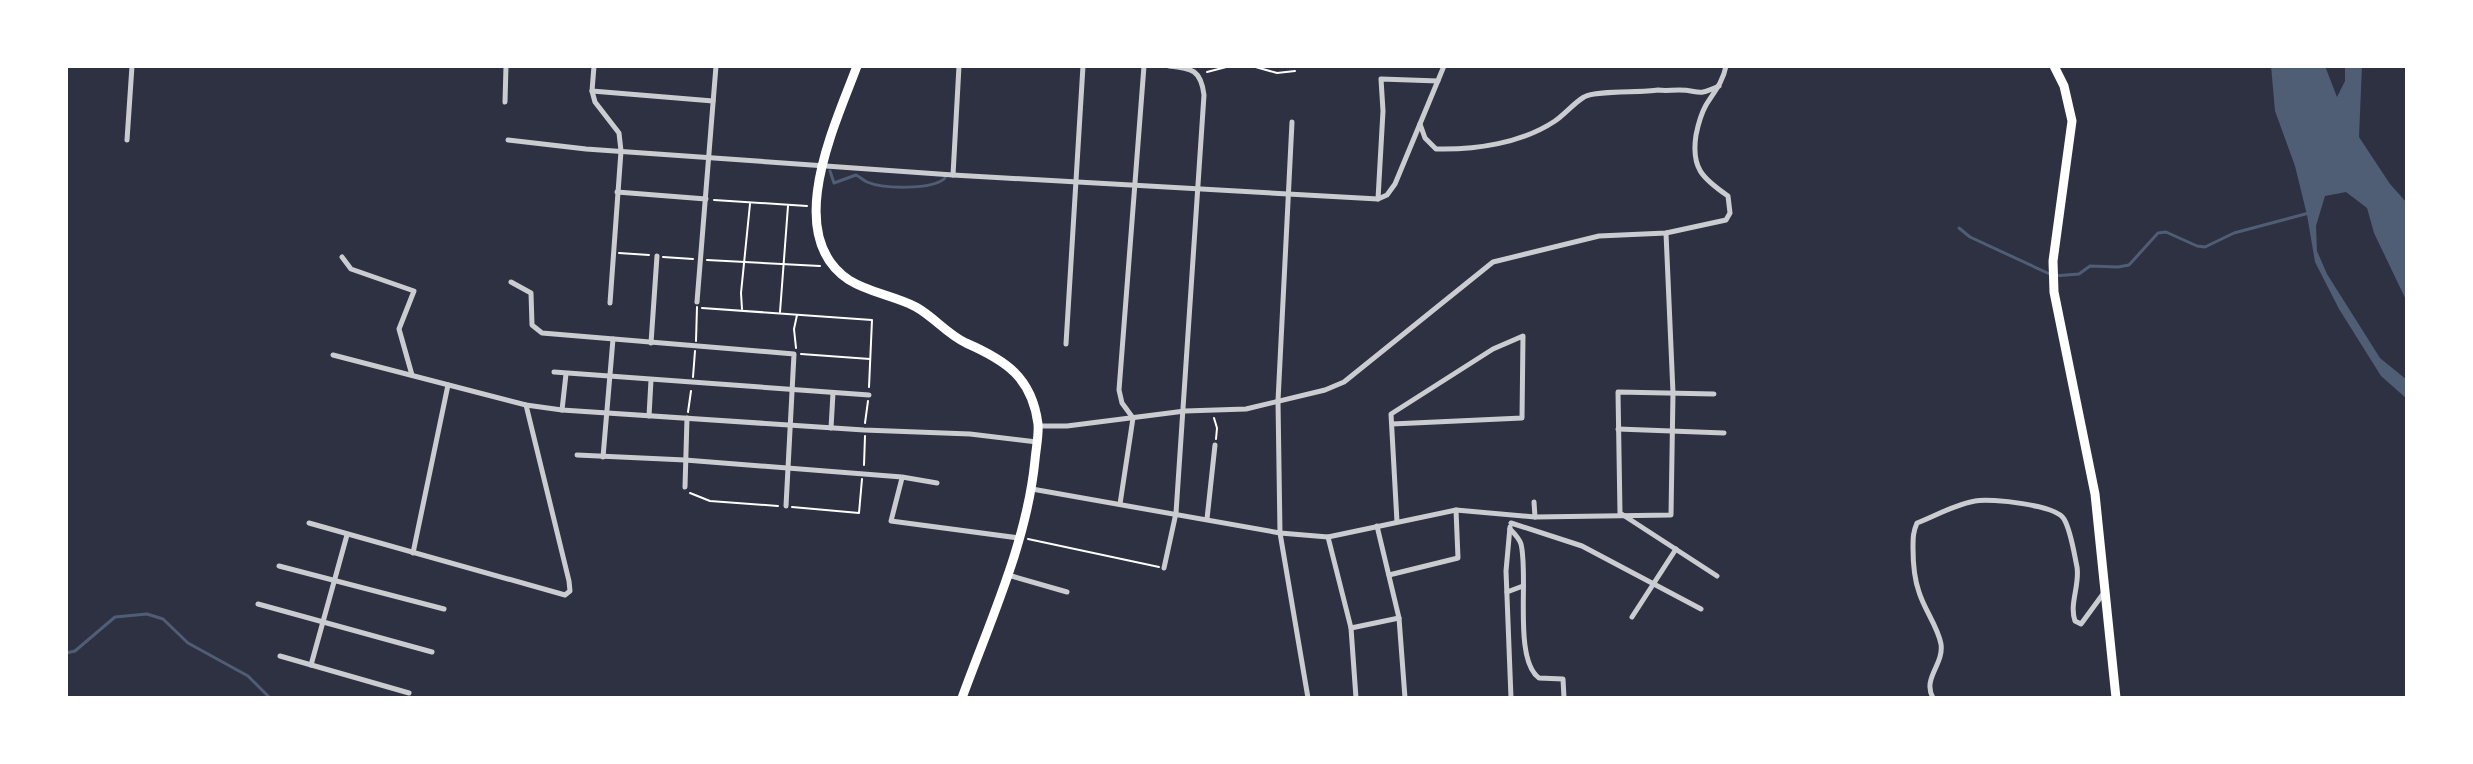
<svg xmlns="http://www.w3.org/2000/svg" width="2473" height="764" viewBox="0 0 2473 764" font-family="Figtree,sans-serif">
  <rect width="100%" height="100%" fill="#2d3142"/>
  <path fill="#4f5d75" d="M2271,66h54l12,31 8,-16v-15h17l-3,71 31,47 17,19v99l-33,-69 -7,-25 -21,-16 -21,4 -9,30 1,25 10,23 53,84 27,22v19l-26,-23 -42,-67 -24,-47 -8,-47 -12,-49 -20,-55z"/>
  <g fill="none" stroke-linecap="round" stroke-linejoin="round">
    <g stroke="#4f5d75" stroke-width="3">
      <path d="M830,171l4,12 22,-8c4,2 7,5 11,7 16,7 66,8 78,-4"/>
      <path d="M1959,228l11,9 84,39 25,-2 11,-8 28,1 11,-2 29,-32 8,-1 31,14 8,1 29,-14 75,-20"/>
      <path d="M66,653l9,-2 40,-34 32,-3 16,5 25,24 60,33 22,22"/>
    </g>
    <g stroke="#fff" stroke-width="2">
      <path d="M1252,66l25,7 18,-2"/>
      <path d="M1207,72l23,-6"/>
      <path d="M714,200l93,6"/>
      <path d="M619,253l30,2"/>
      <path d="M663,257l30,2"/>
      <path d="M707,260l113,6"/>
      <path d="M702,308l170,12 -3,67"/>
      <path d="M742,309l-1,-16 9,-89"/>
      <path d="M780,312l8,-106"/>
      <path d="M696,341l1,-34"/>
      <path d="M796,348l-2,-19 3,-14"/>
      <path d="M801,354l69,5"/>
      <path d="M693,377l2,-26"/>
      <path d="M688,412l3,-21"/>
      <path d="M1214,418l3,10 -1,11"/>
      <path d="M865,423l3,-22"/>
      <path d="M864,465l1,-29"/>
      <path d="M690,493l20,8 68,5"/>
      <path d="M792,507l67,6 3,-34"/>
      <path d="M1028,539l131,28"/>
    </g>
    <g stroke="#caccd0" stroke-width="5">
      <path d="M594,66l-2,25 3,11 24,31 2,18 -11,152"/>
      <path d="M592,91l121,10"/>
      <path d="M505,102l1,-36"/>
      <path d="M1292,122l-14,279 2,132 28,165"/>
      <path d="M1420,124l5,14 11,11c40,1 86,-6 119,-28 10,-7 19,-18 29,-24 11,-7 57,-4 74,-7 8,1 13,0 21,0 21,0 17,7 40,-4"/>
      <path d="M127,140l5,-74"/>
      <path d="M508,140l78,9 367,26 425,24 9,-4 8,-11 49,-118"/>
      <path d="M953,175l6,-109"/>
      <path d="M617,192l89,7"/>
      <path d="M1378,199l5,-88 -2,-32 57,2"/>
      <path d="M342,257l9,12 63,22 -15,38 13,46"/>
      <path d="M511,282l20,11 1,32 10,8 252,21 -8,152"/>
      <path d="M697,302l19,-236"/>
      <path d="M651,343l6,-87"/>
      <path d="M1066,344l17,-278"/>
      <path d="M333,355l193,50 36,5 302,20 106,4 67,8"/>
      <path d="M554,372l315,23"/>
      <path d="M1714,394l-96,-2 2,121 97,63"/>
      <path d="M562,410l4,-36"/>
      <path d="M649,416l2,-36"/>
      <path d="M1392,424l130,-6 1,-82 -30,13 -102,65 6,108"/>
      <path d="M1039,426h28l118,-15 61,-2 79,-19 19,-8 149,-120 106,-26 67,-3 60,-13 4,-7 -2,-17c-26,-18 -37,-28 -32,-61 2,-10 5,-21 10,-30 8,-13 17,-23 20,-39"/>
      <path d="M831,428l2,-35"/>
      <path d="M1618,429l106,4"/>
      <path d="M577,455l108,5 217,17 35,6"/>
      <path d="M603,457l10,-118"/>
      <path d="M902,478l-11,43 128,17"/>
      <path d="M685,487l2,-69"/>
      <path d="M1032,489l248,44 48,4 128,-27 79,7 136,-2 2,-122 -7,-160"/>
      <path d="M1534,502l1,15"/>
      <path d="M1120,504l13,-86 -11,-15 -3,-13 25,-324"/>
      <path d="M1207,519l8,-74"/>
      <path d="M309,523l256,72 5,-4 -1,-10 -43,-176"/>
      <path d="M1511,523l71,23 119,63"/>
      <path d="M1377,526l22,92 6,80"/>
      <path d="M1510,527l-4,44 5,127"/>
      <path d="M1510,529c4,4 9,9 11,15 8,32 -8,115 18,134l24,1 1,19"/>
      <path d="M1328,537l23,91 5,70"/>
      <path d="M413,553l35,-168"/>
      <path d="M279,566l165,43"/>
      <path d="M1164,568l12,-55 28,-418c-3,-25 -12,-27 -35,-29"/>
      <path d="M1008,575l59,17"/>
      <path d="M1389,575l69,-17 -2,-48"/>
      <path d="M1507,592l16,-6"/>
      <path d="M258,604l174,48"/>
      <path d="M1632,617l44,-68"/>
      <path d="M1351,628l48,-10"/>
      <path d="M280,656l129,37"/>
      <path d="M311,665l36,-130"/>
      <path d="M1933,698c-11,-20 11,-33 8,-54 -3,-17 -17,-35 -22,-52 -5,-14 -6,-30 -6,-44 0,-10 0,-16 4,-25 18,-7 39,-19 58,-22 16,-3 81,4 89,18 7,12 10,34 13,48 3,18 -8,37 -2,54l6,3 22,-30"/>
    </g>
    <g stroke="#fff" stroke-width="9">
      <path d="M857,66c-21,57 -76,169 -8,214 21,13 46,16 67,27 18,10 31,27 50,36 39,17 66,34 72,81 1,11 -2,24 -3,36 -8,82 -45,161 -73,238"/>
      <path d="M2054,66l10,20 8,35 -19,140 1,31 41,202 21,204"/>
    </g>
  </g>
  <rect width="2473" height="764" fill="none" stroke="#ffffff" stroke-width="136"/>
</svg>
